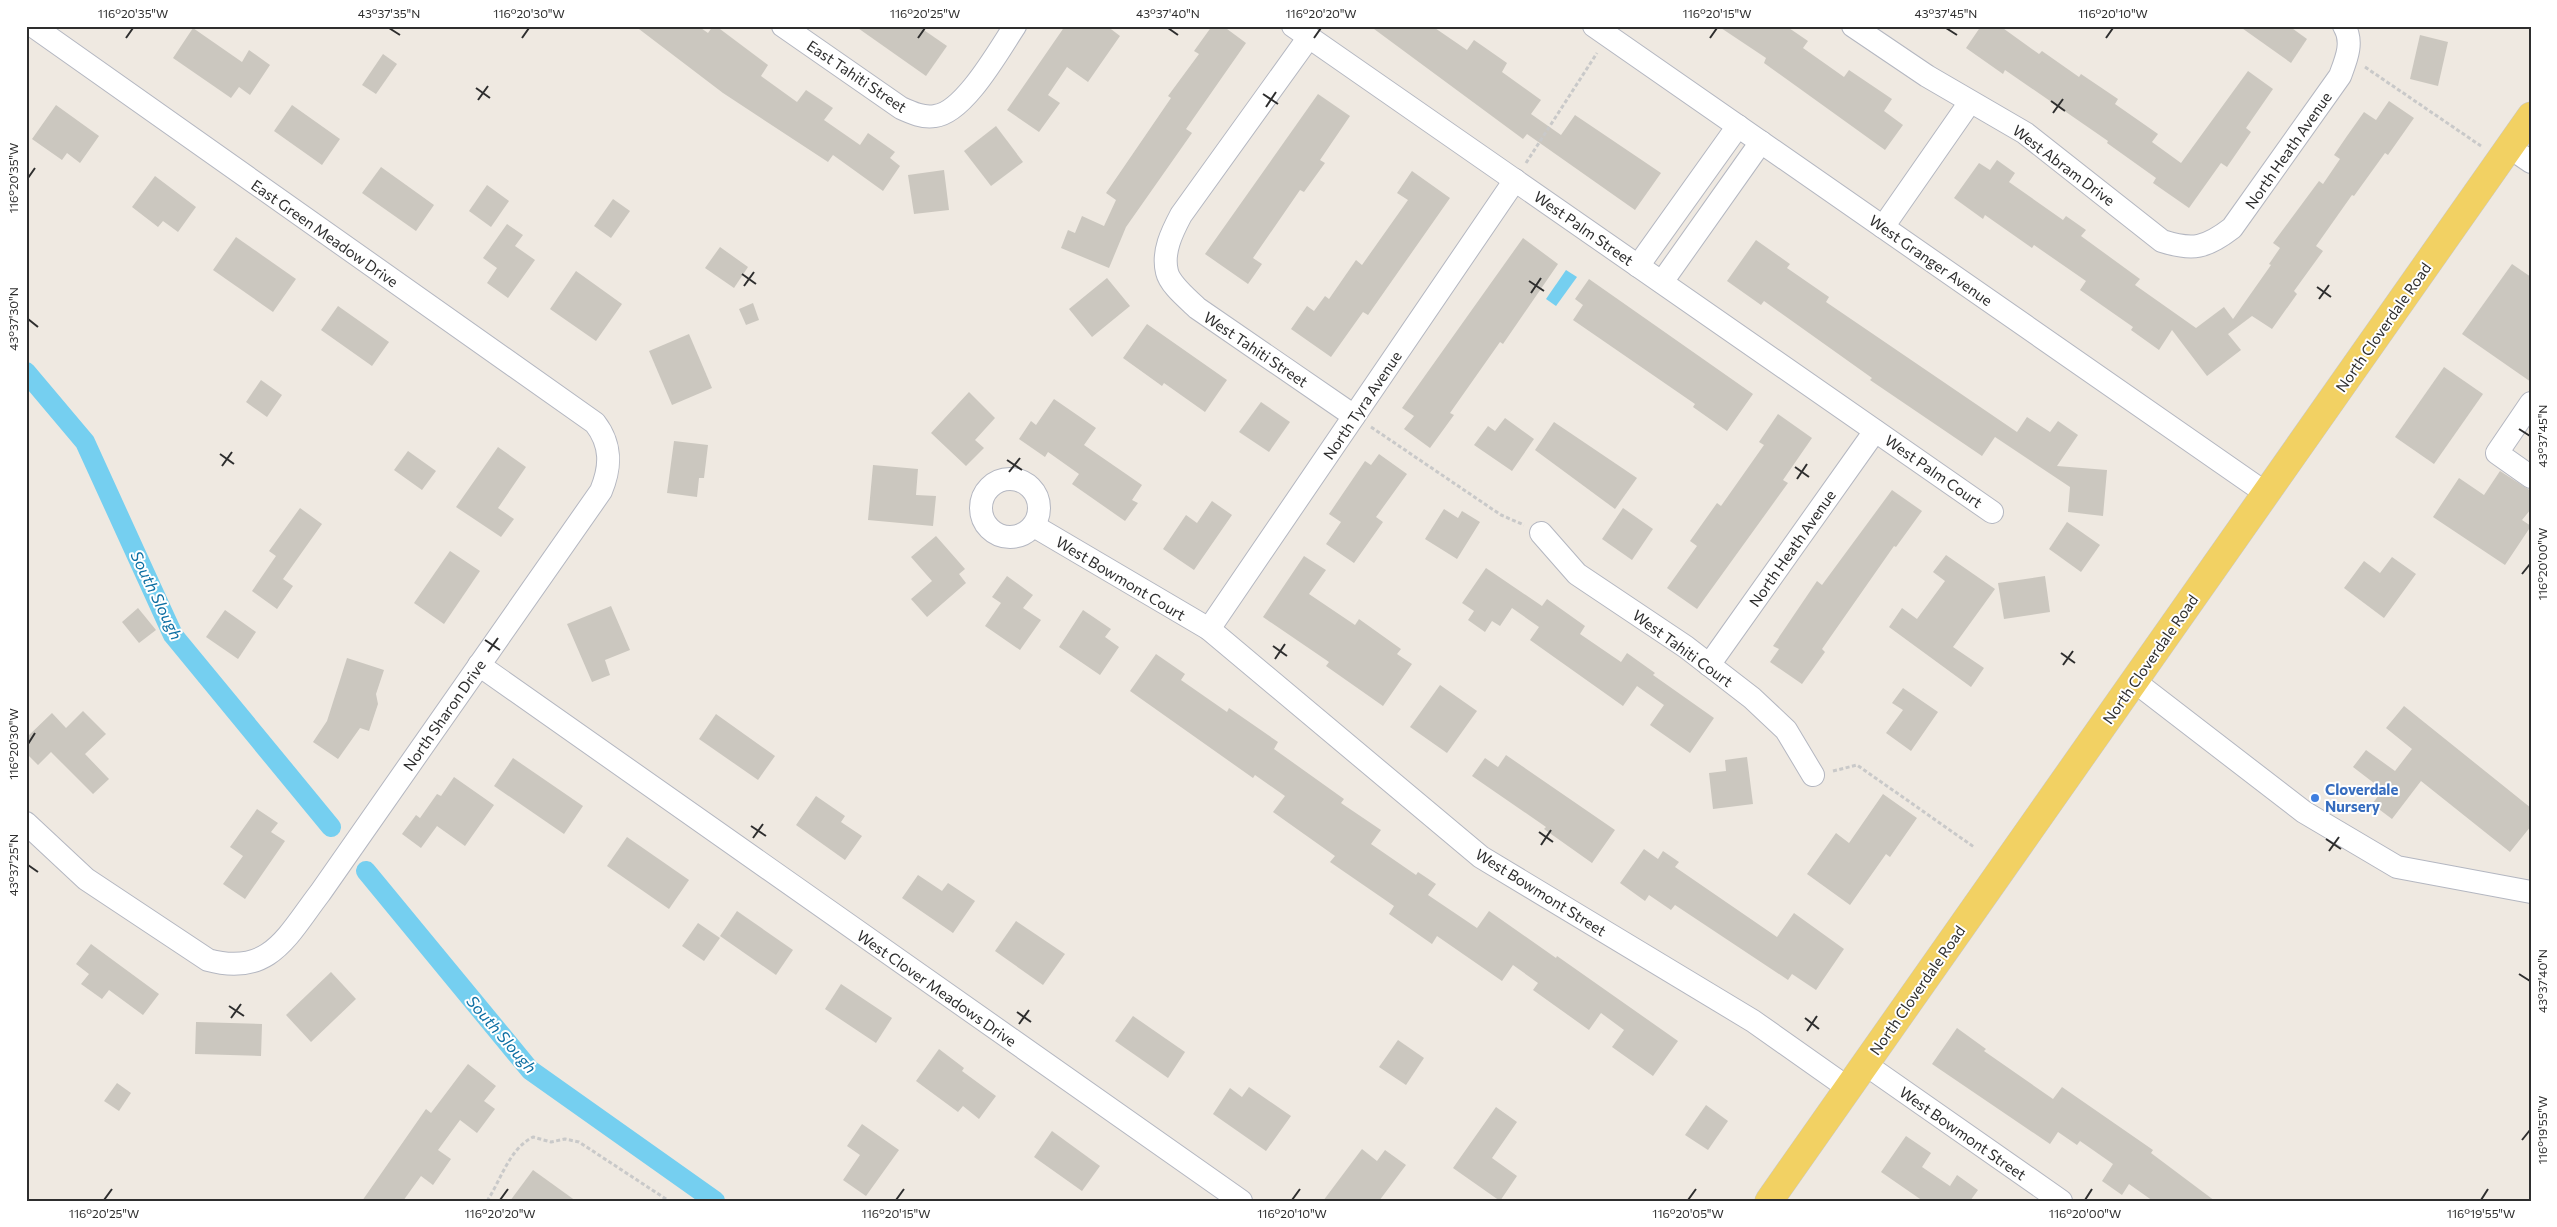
<svg xmlns="http://www.w3.org/2000/svg" width="2557" height="1227" viewBox="0 0 2557 1227" font-family="Commissioner,sans-serif">
  <rect width="100%" height="100%" fill="#efe9e1"/>
  <path fill="#75cff0" d="M1566,270l11,7 -21,29 -10,-7z"/>
  <g fill="none" stroke-linecap="round" stroke-linejoin="round">
    <g stroke="#75cff0" stroke-width="20">
      <path d="M26,372l59,70 88,193 158,192"/>
      <path d="M366,871l164,199 185,131"/>
    </g>
  </g>
  <g fill="#cbc7bf">
    <path d="M635,26h63l10,7 5,-7h3l52,39 -7,11 36,26 9,-12 27,18 -9,12 36,25 8,-12 27,19 -5,6 10,8 -17,25 -50,-36 -5,7 -105,-69z"/>
    <path d="M855,26h63l29,20 -21,30z"/>
    <path d="M1065,26h42l13,10 -32,46 -21,-15 -19,28 12,8 -21,29 -32,-22z"/>
    <path d="M1212,26h11l23,17 -60,86 6,4 -66,94 -17,41 -48,-20 7,-18 7,3 7,-17 22,10 12,-26 -10,-7 65,-95 -3,-2 31,-42 -5,-3z"/>
    <path d="M1370,26h62l35,24 7,-10 33,23 -5,9 39,28 -10,14 30,21 14,-20 86,58 -26,37 -108,-76 -4,5z"/>
    <path d="M1718,26h68l22,15 -5,7 41,29 5,-7 43,29 -8,12 19,14 -18,25 -121,-87 2,-5z"/>
    <path d="M1981,26h19l39,28 3,-3 37,26 2,-3 37,25 -3,5 43,30 -6,8 29,21 67,-92 25,18 -27,39 5,4 -24,35 -6,-4 -32,45 -36,-25 3,-5 -49,-35 1,-2 -103,-71 -2,4 -37,-26z"/>
    <path d="M2239,26h50l18,13 -16,24z"/>
    <path d="M193,28l49,34 7,-12 21,15 -20,30 -11,-8 -8,11 -58,-40z"/>
    <path d="M2420,35l28,7 -10,44 -28,-7z"/>
    <path d="M383,54l14,10 -21,30 -14,-9z"/>
    <path d="M1318,94l32,22 -30,44 5,3 -21,29 -4,-2 -47,68 9,6 -14,20 -43,-30z"/>
    <path d="M2389,101l25,17 -26,37 -3,-2 -31,43 -2,-1 -36,51 7,5 -29,40 3,3 -25,35 -20,-13 -24,18 13,16 -34,26 -35,-46 -13,20 -28,-20 2,-3 -53,-37 6,-9 -52,-36 -2,3 -47,-33 -2,4 -29,-21 25,-35 11,7 7,-10 18,13 -6,9 54,38 3,-4 20,14 -5,6 59,43 -5,6 61,43 28,-21 9,12 38,-54 -2,-1 11,-16 -7,-5 46,-62 4,3 17,-25 -6,-4 13,-19 17,-24 12,8z"/>
    <path d="M56,105l43,31 -19,27 -13,-10 -5,7 -30,-21z"/>
    <path d="M292,105l48,34 -18,26 -48,-34z"/>
    <path d="M996,126l27,36 -32,24 -27,-35z"/>
    <path d="M381,167l53,38 -18,26 -54,-38z"/>
    <path d="M944,170l5,40 -35,4 -6,-39z"/>
    <path d="M1412,171l38,27 -82,117 -5,-3 -32,45 -40,-28 16,-23 7,5 11,-15 4,3 27,-39 6,5 46,-65 -11,-7z"/>
    <path d="M155,176l41,31 -18,25 -15,-11 -5,6 -26,-20z"/>
    <path d="M487,185l22,16 -18,26 -22,-16z"/>
    <path d="M613,199l17,12 -19,27 -17,-12z"/>
    <path d="M507,224l16,11 -8,11 20,14 -27,38 -21,-15 10,-15 -14,-10z"/>
    <path d="M236,237l60,42 -23,33 -60,-42z"/>
    <path d="M1523,238l35,26 -55,80 -3,-2 -50,71 4,2 -24,33 -26,-19 10,-13 -12,-8z"/>
    <path d="M1756,240l34,24 -3,4 42,29 -3,5 191,130 10,-15 23,15 8,-11 20,14 -21,31 50,4 -4,46 -35,-4 2,-25 -75,-50 -13,19 -112,-76 2,-2 -108,-77 -3,4 -34,-24z"/>
    <path d="M720,247l28,20 -14,21 -29,-20z"/>
    <path d="M2512,264l19,13v105l-69,-48z"/>
    <path d="M576,271l46,33 -26,37 -46,-32z"/>
    <path d="M1107,278l23,28 -38,31 -23,-28z"/>
    <path d="M1589,279l164,115 -26,37 -34,-24 2,-3 -122,-84 10,-15 -8,-6z"/>
    <path d="M753,303l6,17 -13,5 -7,-16z"/>
    <path d="M338,306l51,36 -17,24 -51,-36z"/>
    <path d="M1147,324l80,56 -22,32 -41,-29 -2,3 -39,-28z"/>
    <path d="M689,334l23,54 -40,17 -23,-54z"/>
    <path d="M2444,367l39,27 -49,70 -39,-27z"/>
    <path d="M261,380l21,15 -15,22 -21,-15z"/>
    <path d="M969,392l26,26 -20,22 9,8 -18,18 -35,-33z"/>
    <path d="M1054,399l42,29 -12,17 58,40 -10,15 6,3 -13,18 -53,-37 7,-10 -31,-22 -3,5 -26,-18 12,-18 5,4z"/>
    <path d="M1261,402l29,20 -21,30 -30,-20z"/>
    <path d="M1778,414l34,24 -29,42 5,3 -91,126 -30,-21 30,-42 -7,-5 27,-38 4,3 43,-61 -5,-3z"/>
    <path d="M1505,418l29,21 -22,32 -38,-26 14,-19 7,5z"/>
    <path d="M1554,422l83,56 -22,31 -80,-59z"/>
    <path d="M674,441l34,4 -4,33h-5l-2,19 -30,-4z"/>
    <path d="M498,447l28,20 -28,41 16,11 -13,18 -45,-30z"/>
    <path d="M408,451l28,20 -14,19 -28,-20z"/>
    <path d="M1379,454l28,20 -31,43 7,5 -29,41 -28,-19 15,-22 -12,-8 36,-53 6,4z"/>
    <path d="M873,465l45,4 -2,26 20,1 -3,30 -65,-6z"/>
    <path d="M2500,471l31,20v18l-9,11 9,6 -26,39 -72,-48 26,-39 25,17z"/>
    <path d="M1892,490l30,21 -26,36 -2,-1 -72,103 3,3 -23,32 -32,-22 9,-13 -6,-3 44,-65 5,4z"/>
    <path d="M1212,501l20,14 -38,55 -31,-21 23,-34 11,8z"/>
    <path d="M300,508l22,16 -39,55 10,7 -16,23 -25,-18 24,-35 -7,-5z"/>
    <path d="M1623,508l30,21 -21,31 -30,-21z"/>
    <path d="M1444,509l14,9 4,-7 18,11 -23,37 -32,-20z"/>
    <path d="M2067,522l33,23 -19,27 -32,-23z"/>
    <path d="M936,536l29,33 -6,5 7,9 -39,34 -16,-18 21,-18 -21,-24z"/>
    <path d="M450,551l30,20 -36,53 -30,-21z"/>
    <path d="M1946,555l49,34 -42,58 31,21 -13,19 -82,-60 13,-19 15,11 28,-38 -12,-9z"/>
    <path d="M1304,556l22,14 -17,24 46,31 4,-6 42,30 -4,5 15,10 -29,42 -57,-40 3,-4 -66,-45z"/>
    <path d="M2392,557l24,17 -32,44 -40,-30 20,-27 16,12z"/>
    <path d="M1486,568l56,38 5,-7 38,27 -5,8 41,28 6,-9 28,20 -2,2 61,43 -24,35 -40,-28 14,-20 -27,-19 -14,20 -93,-66 9,-13 -27,-19 -12,18 -8,-5 -7,11 -17,-12 6,-9 -12,-8z"/>
    <path d="M1007,576l26,19 -10,13 18,12 -21,30 -35,-24 16,-23 -9,-6z"/>
    <path d="M2045,576l5,36 -46,7 -6,-36z"/>
    <path d="M611,606l19,44 -25,10 5,15 -18,7 -25,-58z"/>
    <path d="M138,608l18,22 -17,13 -17,-21z"/>
    <path d="M225,610l31,22 -18,27 -32,-22z"/>
    <path d="M1083,610l28,19 -6,8 14,10 -19,28 -41,-28z"/>
    <path d="M1156,654l29,20 -4,6 46,32 2,-4 49,34 -4,7 70,50 -3,4 40,27 -10,14 45,31 2,-3 18,12 -8,11 49,33 12,-17 67,47 1,-2 121,85 -25,35 -41,-29 12,-17 -23,-17 -12,17 -56,-40 5,-7 -25,-18 -11,16 -65,-45 -5,8 -43,-30 5,-8 -64,-44 5,-6 -62,-44 12,-16 -30,-21 -2,3 -123,-87z"/>
    <path d="M347,658l37,12 -8,24 2,10 -9,27 -9,-3 -22,31 -25,-17 14,-21z"/>
    <path d="M1440,685l37,26 -30,42 -37,-26z"/>
    <path d="M1903,688l35,24 -27,39 -25,-18 17,-23 -11,-7z"/>
    <path d="M2404,706l127,102v18l-21,26 -89,-71 -29,38 -20,-15 11,-14 -30,-23 13,-17 29,21 17,-22 -26,-21z"/>
    <path d="M83,711l23,23 -21,20 24,25 -16,15 -42,-42 -13,13 -12,-12v-15l26,-25 14,15z"/>
    <path d="M716,714l59,42 -17,24 -59,-41z"/>
    <path d="M1506,755l109,75 -23,33 -48,-34 2,-2 -74,-51 13,-18 13,9z"/>
    <path d="M1747,757l6,47 -40,5 -4,-36 17,-2 -1,-11z"/>
    <path d="M513,758l70,48 -19,28 -70,-48z"/>
    <path d="M454,777l40,28 -29,41 -28,-20 -16,22 -19,-14 14,-19 4,3 17,-24 4,2z"/>
    <path d="M1883,794l34,24 -27,39 -4,-3 -36,51 -43,-31 29,-41 13,10z"/>
    <path d="M816,796l29,20 -4,6 21,14 -17,24 -49,-35z"/>
    <path d="M257,809l21,14 -7,9 14,9 -40,58 -22,-15 20,-28 -13,-9z"/>
    <path d="M627,837l62,43 -20,29 -62,-43z"/>
    <path d="M1644,849l14,10 5,-8 16,11 -4,5 102,70 17,-24 50,36 -28,41 -24,-16 -4,6 -113,-75 -4,5 -22,-15 -4,6 -25,-18z"/>
    <path d="M918,875l24,16 6,-8 27,18 -22,32 -51,-35z"/>
    <path d="M737,911l56,39 -17,25 -56,-39z"/>
    <path d="M1016,921l49,33 -22,31 -48,-34z"/>
    <path d="M698,923l22,15 -16,23 -22,-15z"/>
    <path d="M91,944l68,50 -16,21 -34,-25 -7,9 -21,-15 8,-10 -13,-10z"/>
    <path d="M331,972l25,27 -45,43 -25,-27z"/>
    <path d="M841,984l51,34 -16,25 -51,-34z"/>
    <path d="M1133,1016l52,36 -17,26 -53,-37z"/>
    <path d="M196,1022l66,2 -1,32 -66,-2z"/>
    <path d="M1957,1028l29,21 -2,2 69,48 9,-12 91,63 -2,3 64,48h-62l-24,-17 -7,11 -20,-14 11,-17 -33,-23 -3,4 -19,-13 -8,12 -118,-80z"/>
    <path d="M1398,1040l26,18 -18,27 -27,-18z"/>
    <path d="M939,1049l25,19 -2,3 34,25 -17,23 -16,-13 -5,6 -42,-31z"/>
    <path d="M468,1064l28,22 -12,15 11,8 -18,24 -17,-13 -22,30 13,9 -18,26 -12,-9 -18,25h-41l64,-92 5,4z"/>
    <path d="M117,1083l14,10 -12,18 -15,-10z"/>
    <path d="M1249,1087l42,29 -25,35 -53,-37 17,-26 12,9z"/>
    <path d="M1706,1105l22,16 -20,29 -23,-15z"/>
    <path d="M1496,1107l21,15 -25,36 25,18 -17,25 -47,-33z"/>
    <path d="M862,1124l37,26 -33,46 -23,-16 17,-25 -13,-9z"/>
    <path d="M1052,1131l48,35 -18,25 -48,-34z"/>
    <path d="M1906,1136l25,17 -9,14 28,19 7,-11 21,15 -8,11h-47l-42,-29z"/>
    <path d="M1362,1149l15,12 8,-11 21,15 -27,36h-56z"/>
    <path d="M533,1170l43,31h-66z"/>
  </g>
  <g fill="none" stroke-linecap="round" stroke-linejoin="round">
    <g stroke="#b4b7c1" stroke-width="24">
      <g id="minor">
        <path d="M783,26l118,82c11,5 22,10 34,8 29,-3 64,-66 80,-90"/>
        <path d="M1293,26l699,486"/>
        <path d="M1594,26l673,468"/>
        <path d="M1853,26l74,50 98,57 137,108c31,10 44,7 70,-13l108,-152c6,-16 14,-34 4,-50"/>
        <path d="M1309,37l-128,178c-9,17 -19,37 -14,57 3,13 21,27 30,36l157,108"/>
        <path d="M2509,147l22,15"/>
        <path d="M1883,227l87,-125"/>
        <path d="M1638,266l100,-140"/>
        <path d="M1662,282l99,-140"/>
        <path d="M2531,403l-34,50 34,24"/>
        <circle cx="1010" cy="508" r="29"/>
        <path d="M1034,526l175,103 272,228 272,164 95,67"/>
        <path d="M1541,533l36,41 109,73 66,51 34,32 27,45"/>
        <path d="M1209,629l306,-449"/>
        <path d="M479,665l762,536"/>
        <path d="M1709,665l166,-234"/>
        <path d="M2134,681l170,131 93,55 134,25"/>
        <path d="M26,823l60,56 122,81c62,17 79,-24 112,-67l281,-402c10,-24 11,-46 -6,-68l-562,-397"/>
        <path d="M1865,1064l196,137"/>
      </g>
    </g>
    <g stroke="#c9c9c9" stroke-width="29">
      <path id="major" d="M1769,1201l762,-1085"/>
    </g>
    <g stroke="#c9c9c9" stroke-width="3" stroke-dasharray="4 2.5" stroke-linecap="butt">
      <path d="M2365,67l116,79"/>
      <path d="M1526,163l71,-110"/>
      <path d="M1371,427l130,88 23,10"/>
      <path d="M1833,771l24,-6 117,82"/>
      <path d="M487,1201c14,-21 22,-52 46,-64l18,5 14,-3 14,3 90,59"/>
    </g>
    <use href="#minor" stroke="#fff" stroke-width="22"/>
    <use href="#major" stroke="#f2d163" stroke-width="28"/>
  </g>
  <path fill="none" stroke="#2e2e2e" stroke-width="2" d="M389,28l11,7M1168,28l10,7M1946,28l11,7M126,38l7,-10M522,38l7,-10M918,38l7,-10M1314,38l7,-10M1710,38l7,-10M2106,38l7,-10M476,88l14,10M1263,94l15,10M478,100l10,-14M2051,101l14,10M1266,107l10,-15M2053,113l10,-14M28,178l7,-10M742,274l14,10M1529,281l15,10M744,286l10,-14M2317,287l14,10M1531,293l10,-15M2319,299l10,-14M28,319l10,8M2519,429l11,7M220,454l14,10M1007,460l15,10M222,466l10,-14M1795,467l14,10M1009,472l11,-14M1797,479l10,-15M2522,574l8,-10M485,640l15,10M1273,646l14,10M488,652l10,-14M2061,653l14,10M1275,659l10,-15M2063,665l10,-14M28,744l7,-11M751,826l15,10M1539,832l14,10M753,838l10,-14M2326,839l15,10M1541,845l10,-15M2329,851l10,-14M28,865l10,7M2519,974l11,7M229,1006l15,10M1017,1012l14,10M231,1018l10,-14M1805,1018l14,11M1019,1024l10,-14M1807,1031l10,-15M2522,1140l8,-10M104,1200l8,-11M500,1200l8,-11M896,1200l8,-11M1292,1200l8,-11M1688,1200l8,-11M2085,1200l7,-11M2481,1200l7,-11"/>
  <circle fill="#3f7fe0" stroke="#fff" stroke-width="2" cx="2315" cy="798" r="5"/>
  <g text-anchor="middle" dominant-baseline="central" stroke-width="4" stroke-linejoin="round" paint-order="stroke">
    <g font-size="15" fill="#2e2e2e" stroke="#fff">
      <text transform="translate(857 76) rotate(34)">East Tahiti Street</text>
      <text transform="translate(2288 150) rotate(-55)">North Heath Avenue</text>
      <text transform="translate(2064 165) rotate(37)">West Abram Drive</text>
      <text transform="translate(1584 228) rotate(35)">West Palm Street</text>
      <text transform="translate(325 233) rotate(35)">East Green Meadow Drive</text>
      <text transform="translate(1931 260) rotate(35)">West Granger Avenue</text>
      <text transform="translate(2383 327) rotate(-55)">North Cloverdale Road</text>
      <text transform="translate(1256 349) rotate(34)">West Tahiti Street</text>
      <text transform="translate(1362 405) rotate(-56)">North Tyra Avenue</text>
      <text transform="translate(1934 471) rotate(35)">West Palm Court</text>
      <text transform="translate(1792 548) rotate(-55)">North Heath Avenue</text>
      <text transform="translate(1121 578) rotate(31)">West Bowmont Court</text>
      <text transform="translate(1683 648) rotate(36)">West Tahiti Court</text>
      <text transform="translate(2150 659) rotate(-55)">North Cloverdale Road</text>
      <text transform="translate(444 715) rotate(-55)">North Sharon Drive</text>
      <text transform="translate(1541 892) rotate(32)">West Bowmont Street</text>
      <text transform="translate(937 988) rotate(35)">West Clover Meadows Drive</text>
      <text transform="translate(1917 990) rotate(-55)">North Cloverdale Road</text>
      <text transform="translate(1963 1133) rotate(35)">West Bowmont Street</text>
    </g>
    <g font-size="15" font-weight="bold" fill="#366cbe" stroke="#fff" text-anchor="start">
      <text x="2325" y="789">Cloverdale<tspan x="2325" dy="17">Nursery</tspan></text>
    </g>
    <g font-size="16" font-style="italic" fill="#0d6fa3" stroke="#fff">
      <text transform="translate(157 595) rotate(64)">South Slough</text>
      <text transform="translate(502 1034) rotate(49)">South Slough</text>
    </g>
  </g>
  <rect width="2557" height="1227" fill="none" stroke="#ffffff" stroke-width="55"/>
  <rect x="28" y="28" width="2502" height="1172" fill="none" stroke="#2e2e2e" stroke-width="2"/>
  <g font-size="12" text-anchor="middle" fill="#2e2e2e">
    <text x="133" y="18">116°20'35"W</text>
    <text x="389" y="18">43°37'35"N</text>
    <text x="529" y="18">116°20'30"W</text>
    <text x="925" y="18">116°20'25"W</text>
    <text x="1168" y="18">43°37'40"N</text>
    <text x="1321" y="18">116°20'20"W</text>
    <text x="1717" y="18">116°20'15"W</text>
    <text x="1946" y="18">43°37'45"N</text>
    <text x="2113" y="18">116°20'10"W</text>
    <text transform="translate(14 178) rotate(-90)" y="4">116°20'35"W</text>
    <text transform="translate(14 319) rotate(-90)" y="4">43°37'30"N</text>
    <text transform="translate(2543 436) rotate(-90)" y="4">43°37'45"N</text>
    <text transform="translate(2543 564) rotate(-90)" y="4">116°20'00"W</text>
    <text transform="translate(14 744) rotate(-90)" y="4">116°20'30"W</text>
    <text transform="translate(14 865) rotate(-90)" y="4">43°37'25"N</text>
    <text transform="translate(2543 981) rotate(-90)" y="4">43°37'40"N</text>
    <text transform="translate(2543 1130) rotate(-90)" y="4">116°19'55"W</text>
    <text x="104" y="1218">116°20'25"W</text>
    <text x="500" y="1218">116°20'20"W</text>
    <text x="896" y="1218">116°20'15"W</text>
    <text x="1292" y="1218">116°20'10"W</text>
    <text x="1688" y="1218">116°20'05"W</text>
    <text x="2085" y="1218">116°20'00"W</text>
    <text x="2481" y="1218">116°19'55"W</text>
  </g>
</svg>
